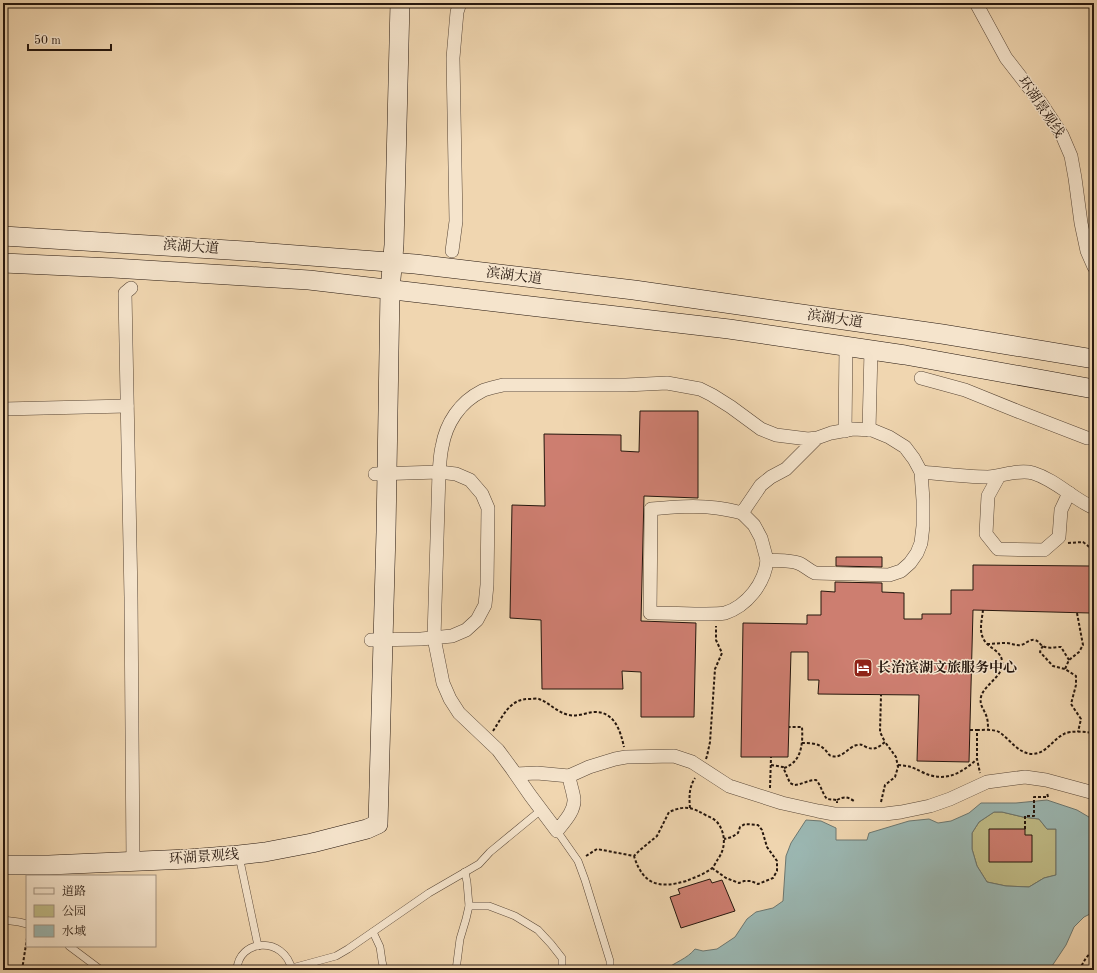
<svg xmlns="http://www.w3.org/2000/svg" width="1097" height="973" viewBox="0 0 1097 973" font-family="'Old Standard TT','Noto Serif SC',serif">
  <rect width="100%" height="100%" fill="#f0d6b0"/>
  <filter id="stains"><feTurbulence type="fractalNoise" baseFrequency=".005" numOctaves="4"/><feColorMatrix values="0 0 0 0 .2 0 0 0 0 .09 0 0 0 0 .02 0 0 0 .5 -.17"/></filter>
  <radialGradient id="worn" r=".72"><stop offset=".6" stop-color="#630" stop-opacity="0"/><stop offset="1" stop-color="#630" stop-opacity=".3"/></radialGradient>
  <path fill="#c0bc87" stroke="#72694a" d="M994,812h8l21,5 16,2 8,10h9v46l-12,3 -15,9 -23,-1 -19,-4 -10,-16 -5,-17v-16l7,-11z"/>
  <path fill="#9bb7b2" stroke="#6c7770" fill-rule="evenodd" d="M1047,800l30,10 17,10v92l-10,5 -10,10 -8,18 -14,21 -7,4h-380c10,-8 22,-11 30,-21l8,2 14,-2 18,-12 12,-18 9,-7 17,-4 10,-7 3,-45 5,-13 15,-23 15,1 15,7v12h31l2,-7 40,-12 20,-2 9,4 13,-2 18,-8 12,-10h35zM994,812h8l21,5 16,2 8,10h9v46l-12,3 -15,9 -23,-1 -19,-4 -10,-16 -5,-17v-16l7,-11z"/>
  <g fill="#cd7e70" stroke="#25160d">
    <path d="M640,411h58v87l-54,-2 -3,125 55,2 -2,94h-53v-45l-19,-1 1,18h-81l-1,-69 -31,-2 2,-113 33,1 -1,-72 77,1v16l18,1z"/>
    <path d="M836,557h46v10l-46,-1z"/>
    <path d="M973,565l117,1v18h1l-1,29 -117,-3 -4,152 -52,-1 2,-66 -101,-1 1,-14h-11v-28h-17l-3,105h-47l2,-134 64,1v-9h14v-24l14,1v-10l47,1v9l22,1v26h18v-5h29v-24h22z"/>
    <path d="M989,829h36v6h7v27h-43z"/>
    <path d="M710,879l2,4 10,-3 13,31 -54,17 -11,-31 10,-3 -2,-5z"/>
  </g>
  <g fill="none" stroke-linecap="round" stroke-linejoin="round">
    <g stroke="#584636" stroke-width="8">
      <g id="lane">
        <path d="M557,831l21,30 7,19 25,81v9"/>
        <path d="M239,856l19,90"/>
        <path d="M469,906h20l26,10 23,14 13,14 11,14v12"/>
        <path d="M3,920l16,2 8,2"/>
        <path d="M373,932l7,15 2,14 2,9"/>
        <path d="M69,946l32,24"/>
        <path d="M292,968l44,-12 12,-7 81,-56 50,-29 11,-12 51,-42"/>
        <path d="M237,970c1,-31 47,-35 55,0"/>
        <path d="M456,970l4,-31 6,-20 3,-13 -2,-24 -2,-10"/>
        <path d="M586,970l24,-1"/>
      </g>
    </g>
    <g stroke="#584636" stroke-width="14">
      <g id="street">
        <path d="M976,3l30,55 35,45 21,32 9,21 4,22 6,45 6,28 7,16"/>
        <path d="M452,251l4,-30 -3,-163 4,-46 3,-9"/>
        <path d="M131,288l-6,5 6,304 2,265"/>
        <path d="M921,378l44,12 52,21 70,27h7"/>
        <path d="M3,409l124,-3"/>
        <path d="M869,430l2,-80"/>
        <path d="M845,431l1,-84"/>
        <path d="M817,438l-31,31 -15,8 -10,8 -19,28c-8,-2 -16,-4 -25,-5 -21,-3 -44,-1 -66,1l-1,104c19,0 37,1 56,1 6,0 13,0 19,-1 22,-7 40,-30 42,-53 9,1 22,0 31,3 6,2 10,7 17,10l74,2 12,-4 9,-8 7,-10 4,-10 2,-17v-26l-2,-28 -7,-13 -9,-12 -16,-10 -17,-7 -19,-1 -22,4 -14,5 -9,1 -32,-4 -15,-6 -30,-22 -19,-12 -12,-6 -33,-6 -41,2h-123c-7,2 -15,3 -21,6 -22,11 -36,32 -40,56 -2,8 -2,17 -3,25l-5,166 9,45 7,16 9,14 39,37 14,19 18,26 27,36c7,-9 18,-20 17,-32 -1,-8 -4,-15 -5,-23l20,-9 26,-8 11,-2 48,-1 18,6 37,24 53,17 36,8 16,3h51l16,-2 29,-6 20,-7 37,-17 38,-5 21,3 48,13"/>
        <path d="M921,472c22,2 44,5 67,5 15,-1 31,-8 45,-4 23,7 40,26 61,35"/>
        <path d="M999,476l-11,20 -2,38 12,15 46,1 15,-13 2,-27 8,-17"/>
        <path d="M742,513l12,12 7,13 6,22"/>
        <path d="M371,640l50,-1 31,-3 14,-6 11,-10 8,-15 2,-20 1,-77 -6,-14 -12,-14 -14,-6 -17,-2 -64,2"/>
        <path d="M516,774l21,-1 32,3"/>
      </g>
    </g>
    <g stroke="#25160d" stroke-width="20">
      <g id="secondary">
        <path d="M3,236l242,15 170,13 219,26 308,44 152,25"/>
        <path d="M3,263l110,5 196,12 247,29 173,20 176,26 189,34"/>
        <path d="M3,865h46l139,-6 51,-4 26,-3 47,-9 55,-14 11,-5 8,-292 4,-242 4,-45 6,-242"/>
      </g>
    </g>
    <g stroke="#25160d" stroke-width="2" stroke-dasharray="3 2" stroke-linecap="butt">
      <path d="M1068,543l15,-1 9,7 -2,17"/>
      <path d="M983,610c-1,9 -4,20 0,28 4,10 18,12 19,23 3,15 -18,23 -21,36 -2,9 4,13 6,21 1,4 1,8 1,12"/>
      <path d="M1077,613l6,32 -4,7 -10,8 -4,9 11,7v9l-5,19 10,15 -3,13"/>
      <path d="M987,644c6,0 12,-1 18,-1 6,0 11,3 16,2 5,-1 8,-6 14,-5 4,1 5,5 8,6 4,3 13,1 18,1l8,13"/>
      <path d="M1043,646l-2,3 -1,3 13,14 12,3"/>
      <path d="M970,730h7v29"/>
      <path d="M977,730c7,0 16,-1 22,2 11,7 19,22 34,22 14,-1 19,-14 31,-20 7,-4 23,-2 30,-1"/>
      <path d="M493,731c10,-15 17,-33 37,-32 3,0 7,-1 9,0 11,4 17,13 30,16 8,2 16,-2 24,-3 21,-1 27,17 31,35"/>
      <path d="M802,743c7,0 16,0 21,5 4,2 5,8 9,8 10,3 16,-9 25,-11 4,-1 6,0 9,2 8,4 13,0 19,-5l-5,-10 1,-37"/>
      <path d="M706,759l1,-3 3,-14 5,-73 7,-16 -6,-13v-14"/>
      <path d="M771,765l12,2 7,16 4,2c7,0 14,-5 22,-5 5,5 6,13 11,19l10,1v3"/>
      <path d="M898,765c12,1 14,2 24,7 22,11 39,2 55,-13l3,14"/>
      <path d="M784,768c18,-6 19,-25 18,-41h-13"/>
      <path d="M1091,780l3,-10"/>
      <path d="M770,788l1,-31"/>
      <path d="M837,800c7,-4 11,-3 17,1"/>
      <path d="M881,802l4,-17 10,-8 3,-10 -2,-10 -11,-15"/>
      <path d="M690,808c-1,-11 -1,-21 5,-30"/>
      <path d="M1025,829v-13h9v-19h14l-1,-4"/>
      <path d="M586,856l11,-7 37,7c9,29 25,33 52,25 8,-3 18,-7 25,-12 3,-2 5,-7 7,-10 8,-11 8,-26 -1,-37 -3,-3 -7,-5 -10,-6 -15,-9 -22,-11 -38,-4l-12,24 -17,14 -6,6"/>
      <path d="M712,868l14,10 13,5 5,-2h7l7,3 15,-6 4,-7v-10l-10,-14 -5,-17 -4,-5 -13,-1 -5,3 -2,6 -6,4 -8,2"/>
      <path d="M22,970l5,-32"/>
      <path d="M1079,970l7,-12 8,-9"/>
    </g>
    <use href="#lane" stroke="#f5e4cc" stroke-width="7"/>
    <use href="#street" stroke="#f5e4cc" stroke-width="13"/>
    <use href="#secondary" stroke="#f5e4cc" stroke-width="19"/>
  </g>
  <defs>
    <g id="hotel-square" transform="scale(1)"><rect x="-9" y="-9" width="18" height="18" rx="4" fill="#8f2418" stroke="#f5e4cc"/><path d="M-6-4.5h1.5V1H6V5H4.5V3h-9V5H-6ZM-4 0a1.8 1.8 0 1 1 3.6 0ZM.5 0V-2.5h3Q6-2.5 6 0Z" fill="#fff"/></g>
  </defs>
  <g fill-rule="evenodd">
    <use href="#hotel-square" x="863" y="668"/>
  </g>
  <g text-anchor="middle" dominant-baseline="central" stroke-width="3" stroke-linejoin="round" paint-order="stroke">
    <g font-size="14" fill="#25160d" stroke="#f5e4cc">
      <text transform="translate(1041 107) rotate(56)">环湖景观线</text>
      <text transform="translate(191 247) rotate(4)">滨湖大道</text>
      <text transform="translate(514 276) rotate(7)">滨湖大道</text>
      <text transform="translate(835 319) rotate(8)">滨湖大道</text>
      <text transform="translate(204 857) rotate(-4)">环湖景观线</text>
    </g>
    <g font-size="14" font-weight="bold" fill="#25160d" stroke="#f5e4cc" text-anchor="start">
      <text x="877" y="668">长治滨湖文旅服务中心</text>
    </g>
  </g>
  <rect width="1097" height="973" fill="none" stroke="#f0d6b0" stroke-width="16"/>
  <rect x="4" y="4" width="1089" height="965" fill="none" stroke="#25160d" stroke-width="2"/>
  <rect x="8" y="8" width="1081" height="957" fill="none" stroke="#25160d"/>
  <rect x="26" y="875" width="130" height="72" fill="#f5e4cc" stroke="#a29280"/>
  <rect x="34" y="888" width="20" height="6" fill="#f5e4cc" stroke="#a29280"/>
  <text x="62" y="895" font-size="12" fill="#25160d">道路</text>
  <rect x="34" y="905" width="20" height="12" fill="#c0bc87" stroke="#a29280"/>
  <text x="62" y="915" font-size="12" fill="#25160d">公园</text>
  <rect x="34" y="925" width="20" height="12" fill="#9bb7b2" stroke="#a29280"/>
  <text x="62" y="935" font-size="12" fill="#25160d">水域</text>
  <path d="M28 44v6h83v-6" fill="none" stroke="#25160d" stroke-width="2"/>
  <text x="34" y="44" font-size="12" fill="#25160d" stroke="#f5e4cc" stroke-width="3" paint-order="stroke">50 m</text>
  <rect width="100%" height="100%" filter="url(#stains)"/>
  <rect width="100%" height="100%" fill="url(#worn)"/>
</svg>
